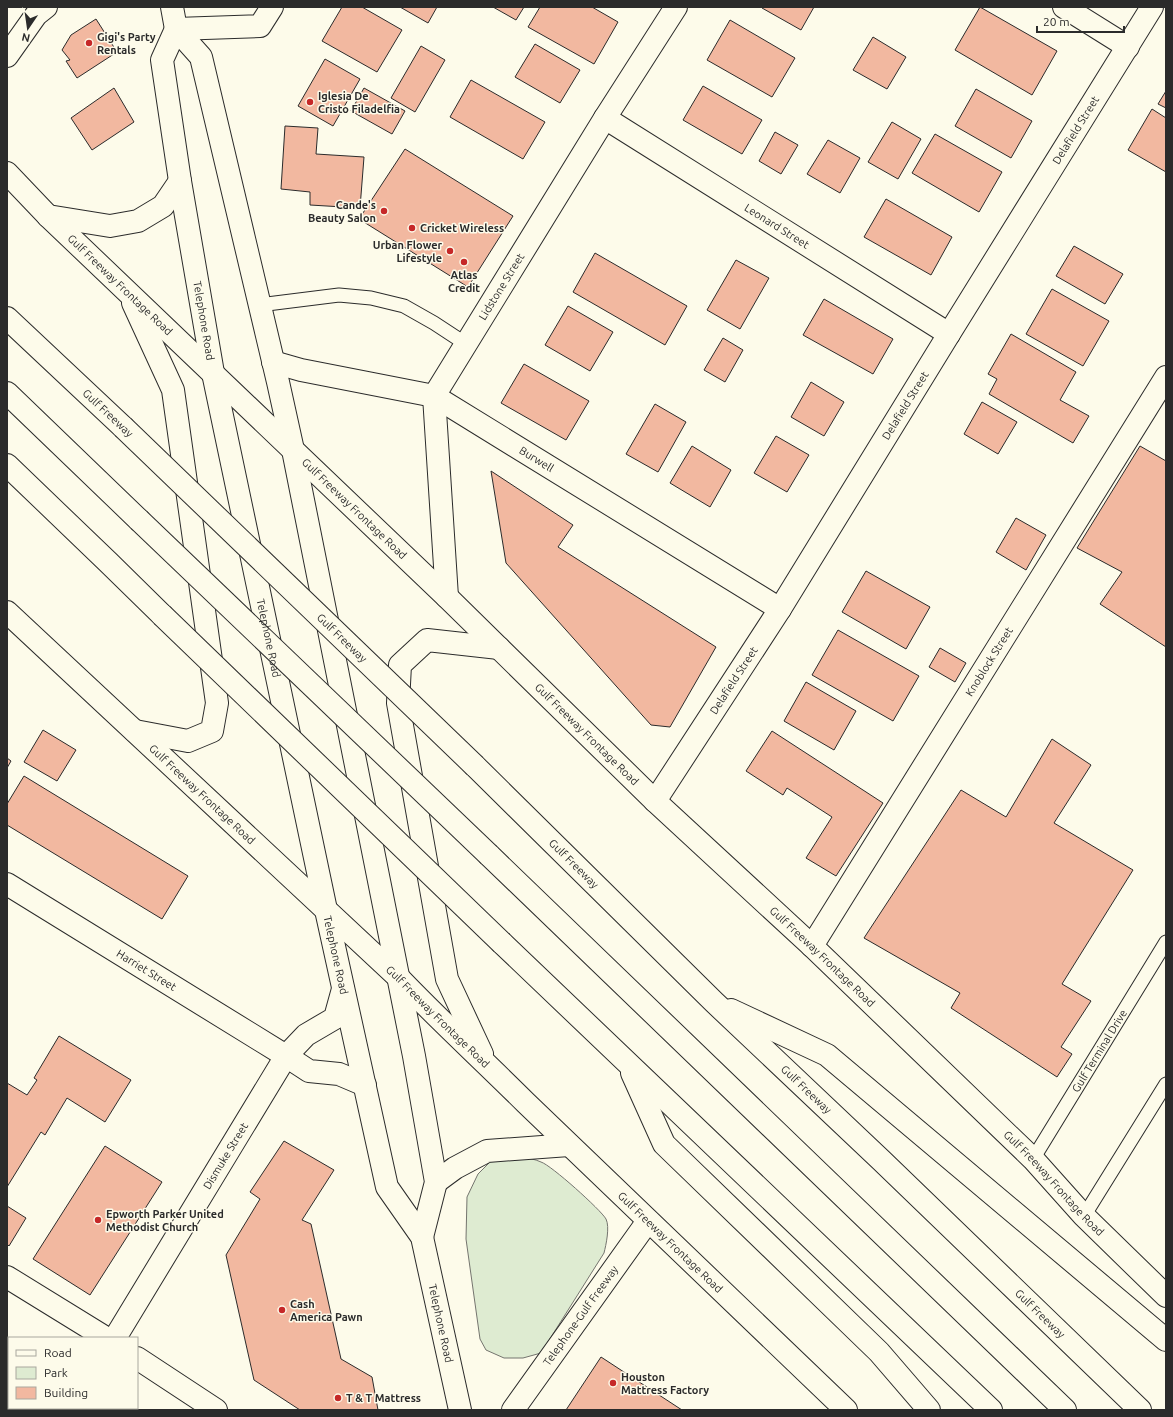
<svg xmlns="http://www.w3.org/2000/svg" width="1173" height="1417" viewBox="0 0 1173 1417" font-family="Ubuntu,sans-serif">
  <rect width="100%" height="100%" fill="#fdfbea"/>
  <path fill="#deebd1" stroke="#74746e" d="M520,1157c7,1 15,2 21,5 10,3 60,48 65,57 4,8 0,26 -2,34l-63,100 -18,5h-19l-18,-8 -6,-11 -14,-100 1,-42 11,-23 13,-13z"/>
  <g fill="#f2b8a0" stroke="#2b2b2b">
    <path d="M342,7h20l40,23 -25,42 -55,-31z"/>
    <path d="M400,7h37l-9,16z"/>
    <path d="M493,7h31l-8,13z"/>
    <path d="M540,7h52l26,15 -24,42 -66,-37z"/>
    <path d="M762,7h52l-13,23 -39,-22z"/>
    <path d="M980,7l77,44 -25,44 -77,-45z"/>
    <path d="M96,19l21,33 -40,26 -11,-17 4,-1 -8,-10 9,-15z"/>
    <path d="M730,20l65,38 -23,39 -65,-37z"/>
    <path d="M873,37l33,20 -19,32 -34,-19z"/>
    <path d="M535,44l45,26 -20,33 -45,-26z"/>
    <path d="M421,46l24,14 -30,52 -24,-14z"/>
    <path d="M325,59l35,20 -27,47 -35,-20z"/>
    <path d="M471,80l74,42 -22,37 -73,-42z"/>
    <path d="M703,86l59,34 -20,34 -59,-34z"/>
    <path d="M114,88l20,34 -42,28 -21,-32z"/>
    <path d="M364,88l41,23 -13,23 -41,-23z"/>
    <path d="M976,89l56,32 -21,37 -56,-32z"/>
    <path d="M1166,91v17l-8,-4z"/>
    <path d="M1152,109l14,9v54l-38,-22z"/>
    <path d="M892,122l29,17 -23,40 -30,-17z"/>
    <path d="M285,126l33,2 -2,26 48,3 -4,51 -50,-3v-13l-29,-3z"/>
    <path d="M775,132l23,13 -17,29 -22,-13z"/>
    <path d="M935,134l67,38 -23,40 -67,-39z"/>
    <path d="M828,140l32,18 -20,35 -33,-19z"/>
    <path d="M405,149l108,67 -45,71 -109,-68z"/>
    <path d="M886,199l66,38 -21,38 -67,-38z"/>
    <path d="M1074,246l49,28 -18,30 -49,-28z"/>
    <path d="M595,253l92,53 -22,39 -92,-53z"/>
    <path d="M736,260l33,18 -29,51 -33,-19z"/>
    <path d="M1052,289l57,32 -26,45 -57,-32z"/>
    <path d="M824,299l69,40 -20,35 -70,-39z"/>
    <path d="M568,306l45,26 -23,39 -45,-26z"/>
    <path d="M1011,334l65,38 -16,28 29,16 -16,27 -84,-49 8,-15 -9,-5z"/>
    <path d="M723,338l20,12 -18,32 -21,-12z"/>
    <path d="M524,364l65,37 -23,39 -65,-37z"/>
    <path d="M811,382l33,20 -20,34 -33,-19z"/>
    <path d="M982,402l35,20 -19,32 -34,-20z"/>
    <path d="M655,404l31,18 -28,50 -32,-18z"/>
    <path d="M776,436l33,19 -22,37 -33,-19z"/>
    <path d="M692,446l39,24 -21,37 -40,-24z"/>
    <path d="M1140,446l26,15v186l-66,-43 22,-32 -45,-24z"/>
    <path d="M491,471l82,54 -15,22 158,100 -46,80 -19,-2 -145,-162z"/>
    <path d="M1016,518l30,17 -20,35 -30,-18z"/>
    <path d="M866,571l64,36 -24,42 -64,-37z"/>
    <path d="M838,630l81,46 -26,45 -81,-46z"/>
    <path d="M940,648l26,15 -11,19 -26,-15z"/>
    <path d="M806,682l50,29 -22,39 -50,-29z"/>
    <path d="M43,730l33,20 -19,31 -33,-19z"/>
    <path d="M772,731l111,72 -47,73 -30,-18 26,-41 -45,-29 -4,7 -37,-24z"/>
    <path d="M1052,739l39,26 -37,58 79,47 -71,114 29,17 -30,46 11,7 -15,23 -106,-69 9,-15 -96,-55 97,-148 45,27z"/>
    <path d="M7,758l4,3 -4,7z"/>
    <path d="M24,776l164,100 -26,43 -155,-94v-21z"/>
    <path d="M59,1036l72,44 -26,42 -38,-24 -22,37 -4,-3 -34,55v-104l20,12 10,-15 -3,-2z"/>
    <path d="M284,1141l50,29 -32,50 9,4 30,135 31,18 6,33h-78l-46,-30 -28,-125 34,-56 -10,-7z"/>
    <path d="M105,1146l57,36 -72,113 -57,-36z"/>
    <path d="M7,1206l19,12 -17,28 -2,-2z"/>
    <path d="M7,1337l2,2v33l-2,4z"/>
    <path d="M601,1357l81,53h-116z"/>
  </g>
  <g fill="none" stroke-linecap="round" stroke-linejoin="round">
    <g stroke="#2b2b2b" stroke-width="15">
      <g id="lane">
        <path d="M259,305l80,-10 32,3 33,8 30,17 32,21"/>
        <path id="s1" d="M1033,1159l133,-217"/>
        <path d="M1084,1216l82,-132"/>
      </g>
    </g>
    <g stroke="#2b2b2b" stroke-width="24">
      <g id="street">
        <path d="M1064,7l64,40"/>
        <path d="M176,29l84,-3 12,-19"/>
        <path d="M7,56l29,-41 10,-8"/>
        <path id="s2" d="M605,118l344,216"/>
        <path id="s3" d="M273,362l28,8 133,26 346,213"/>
        <path id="s4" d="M447,597l-13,-201 171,-278 71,-111"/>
        <path id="s5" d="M655,801l125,-192 169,-275 203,-327"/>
        <path id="s6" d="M7,884l279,172"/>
        <path id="s7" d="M812,946l354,-569"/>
        <path d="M7,1277l99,61"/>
        <path d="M137,1358l79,52"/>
        <path id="s8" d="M513,1410l135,-189"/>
      </g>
    </g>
    <g stroke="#2b2b2b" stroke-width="24">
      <g id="secondary">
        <path d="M172,7l4,22 25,28 77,325 15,68 121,606 22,126 -14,55"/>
        <path id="s9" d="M176,29l-14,31 18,121 33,192 113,537 61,277 35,50 38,173"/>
        <path id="s10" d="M7,173l41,43 399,381 208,204 157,145 221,213 51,57 82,80"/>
        <path d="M48,216l62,10 28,-5 25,-15 17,-25"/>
        <path d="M133,303l40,87 44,313 -5,28 -24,10 -53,-10"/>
        <path id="s11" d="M7,612l392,366c41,43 85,83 127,125 106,103 213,205 320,307"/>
        <path d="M482,1054l-35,-75 -49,-276 2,-38 27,-25 72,8"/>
        <path d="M286,1056l23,15 30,3 26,11"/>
        <path d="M436,1182l19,-14 32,-17 82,-6"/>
        <path id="s12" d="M115,1338l171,-282 20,-21 29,-17 8,-29"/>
        <path d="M71,1410l1,-2"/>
      </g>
    </g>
    <g stroke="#2b2b2b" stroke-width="24">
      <g id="highway">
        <path d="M7,318l116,109"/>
        <path d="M7,393l132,127"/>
        <path d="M7,465l101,97 54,53"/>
        <path id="s13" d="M475,766l239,236 167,158 259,250"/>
        <path d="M489,855l576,555"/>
        <path d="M502,943l489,467"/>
        <path d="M731,1010l96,45 339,285"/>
        <path d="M632,1073l32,71 215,208 50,58"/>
      </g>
    </g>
    <use href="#lane" stroke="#fdfbea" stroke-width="13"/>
    <use href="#street" stroke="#fdfbea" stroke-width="22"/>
    <use href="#secondary" stroke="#fdfbea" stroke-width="22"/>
    <use href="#highway" stroke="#fdfbea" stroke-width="22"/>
    <g stroke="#2b2b2b" stroke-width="24" stroke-linecap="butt">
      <g id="highway-bridge">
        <path id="s14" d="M123,427l352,339"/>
        <path d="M139,520l350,335"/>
        <path d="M162,615l340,328"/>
      </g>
    </g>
    <use href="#highway-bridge" stroke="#fdfbea" stroke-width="22"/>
  </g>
  <g fill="#c62828" stroke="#fdfbea" stroke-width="1.5">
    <circle cx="89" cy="43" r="4"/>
    <circle cx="310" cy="102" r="4"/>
    <circle cx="384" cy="211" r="4"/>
    <circle cx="412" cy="228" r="4"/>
    <circle cx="450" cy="251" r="4"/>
    <circle cx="464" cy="262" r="4"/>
    <circle cx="98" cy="1220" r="4"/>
    <circle cx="282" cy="1310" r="4"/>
    <circle cx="613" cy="1383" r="4"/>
    <circle cx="338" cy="1398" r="4"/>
  </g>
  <g text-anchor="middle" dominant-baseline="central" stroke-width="3" stroke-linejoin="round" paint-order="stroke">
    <g font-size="11" font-weight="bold" fill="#2b2b2b" stroke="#fdfbea" text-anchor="start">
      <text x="97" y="37">Gigi's Party<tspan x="97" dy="13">Rentals</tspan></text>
      <text x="318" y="96">Iglesia De<tspan x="318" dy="13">Cristo Filadelfia</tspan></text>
      <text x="376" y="205" text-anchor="end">Cande's<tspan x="376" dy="13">Beauty Salon</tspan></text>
      <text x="420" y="228">Cricket Wireless</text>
      <text x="442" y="245" text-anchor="end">Urban Flower<tspan x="442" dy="13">Lifestyle</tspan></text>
      <text x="464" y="275" text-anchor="middle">Atlas<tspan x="464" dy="13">Credit</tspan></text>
      <text x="106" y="1214">Epworth Parker United<tspan x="106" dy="13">Methodist Church</tspan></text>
      <text x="290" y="1304">Cash<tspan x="290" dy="13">America Pawn</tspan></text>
      <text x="621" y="1377">Houston<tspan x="621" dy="13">Mattress Factory</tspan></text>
      <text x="346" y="1398">T &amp; T Mattress</text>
    </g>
    <g font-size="11" fill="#2b2b2b" stroke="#fdfbea">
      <text stroke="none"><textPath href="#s5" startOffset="792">Delafield Street</textPath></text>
      <text stroke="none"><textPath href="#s2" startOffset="203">Leonard Street</textPath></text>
      <text stroke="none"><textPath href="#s10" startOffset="159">Gulf Freeway Frontage Road</textPath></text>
      <text stroke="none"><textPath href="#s4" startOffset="330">Lidstone Street</textPath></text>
      <text stroke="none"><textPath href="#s9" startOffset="298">Telephone Road</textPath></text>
      <text stroke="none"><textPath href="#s5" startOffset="468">Delafield Street</textPath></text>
      <text transform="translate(108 413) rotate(43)">Gulf Freeway</text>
      <text stroke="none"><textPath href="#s3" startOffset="285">Burwell</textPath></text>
      <text stroke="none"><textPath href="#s10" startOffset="483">Gulf Freeway Frontage Road</textPath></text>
      <text stroke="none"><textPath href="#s9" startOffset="622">Telephone Road</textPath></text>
      <text stroke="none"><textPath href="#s14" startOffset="304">Gulf Freeway</textPath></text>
      <text stroke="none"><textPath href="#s7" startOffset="335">Knoblock Street</textPath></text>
      <text stroke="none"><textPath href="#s5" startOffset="144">Delafield Street</textPath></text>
      <text stroke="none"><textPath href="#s10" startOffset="807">Gulf Freeway Frontage Road</textPath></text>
      <text stroke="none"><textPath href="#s11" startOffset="267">Gulf Freeway Frontage Road</textPath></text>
      <text stroke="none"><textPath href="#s13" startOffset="139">Gulf Freeway</textPath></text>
      <text stroke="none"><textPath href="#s9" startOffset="946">Telephone Road</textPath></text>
      <text stroke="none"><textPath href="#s10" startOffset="1131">Gulf Freeway Frontage Road</textPath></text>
      <text stroke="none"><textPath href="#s6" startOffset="164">Harriet Street</textPath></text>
      <text stroke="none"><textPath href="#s11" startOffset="591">Gulf Freeway Frontage Road</textPath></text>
      <text stroke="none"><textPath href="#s1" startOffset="127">Gulf Terminal Drive</textPath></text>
      <text stroke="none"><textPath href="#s13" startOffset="463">Gulf Freeway</textPath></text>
      <text stroke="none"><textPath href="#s12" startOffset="213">Dismuke Street</textPath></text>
      <text stroke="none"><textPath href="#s10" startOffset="1455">Gulf Freeway Frontage Road</textPath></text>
      <text stroke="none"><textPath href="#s11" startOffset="915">Gulf Freeway Frontage Road</textPath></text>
      <text stroke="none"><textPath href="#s13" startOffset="787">Gulf Freeway</textPath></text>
      <text stroke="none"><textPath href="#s8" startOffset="116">Telephone-Gulf Freeway</textPath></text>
      <text stroke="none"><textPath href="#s9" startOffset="1333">Telephone Road</textPath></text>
    </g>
  </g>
  <rect width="1173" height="1417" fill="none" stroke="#2b2b2b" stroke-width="16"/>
  <rect x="8" y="1337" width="130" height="72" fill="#fdfbea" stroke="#a9a89e"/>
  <rect x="16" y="1350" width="20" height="6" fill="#fdfbea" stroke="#a9a89e"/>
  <text x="44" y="1357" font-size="12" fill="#2b2b2b">Road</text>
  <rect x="16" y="1367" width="20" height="12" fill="#deebd1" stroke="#a9a89e"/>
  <text x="44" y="1377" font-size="12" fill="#2b2b2b">Park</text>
  <rect x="16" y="1387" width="20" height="12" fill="#f2b8a0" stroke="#a9a89e"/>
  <text x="44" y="1397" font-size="12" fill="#2b2b2b">Building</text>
  <g transform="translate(28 28) rotate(193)" stroke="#fdfbea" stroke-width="3" paint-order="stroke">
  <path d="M0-3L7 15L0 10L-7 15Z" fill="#2b2b2b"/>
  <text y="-6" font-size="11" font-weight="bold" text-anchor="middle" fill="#2b2b2b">N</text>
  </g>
  <path d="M1037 26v6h87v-6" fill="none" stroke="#2b2b2b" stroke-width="2"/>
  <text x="1043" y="26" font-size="12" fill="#2b2b2b" stroke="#fdfbea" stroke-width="3" paint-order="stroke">20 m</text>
</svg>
